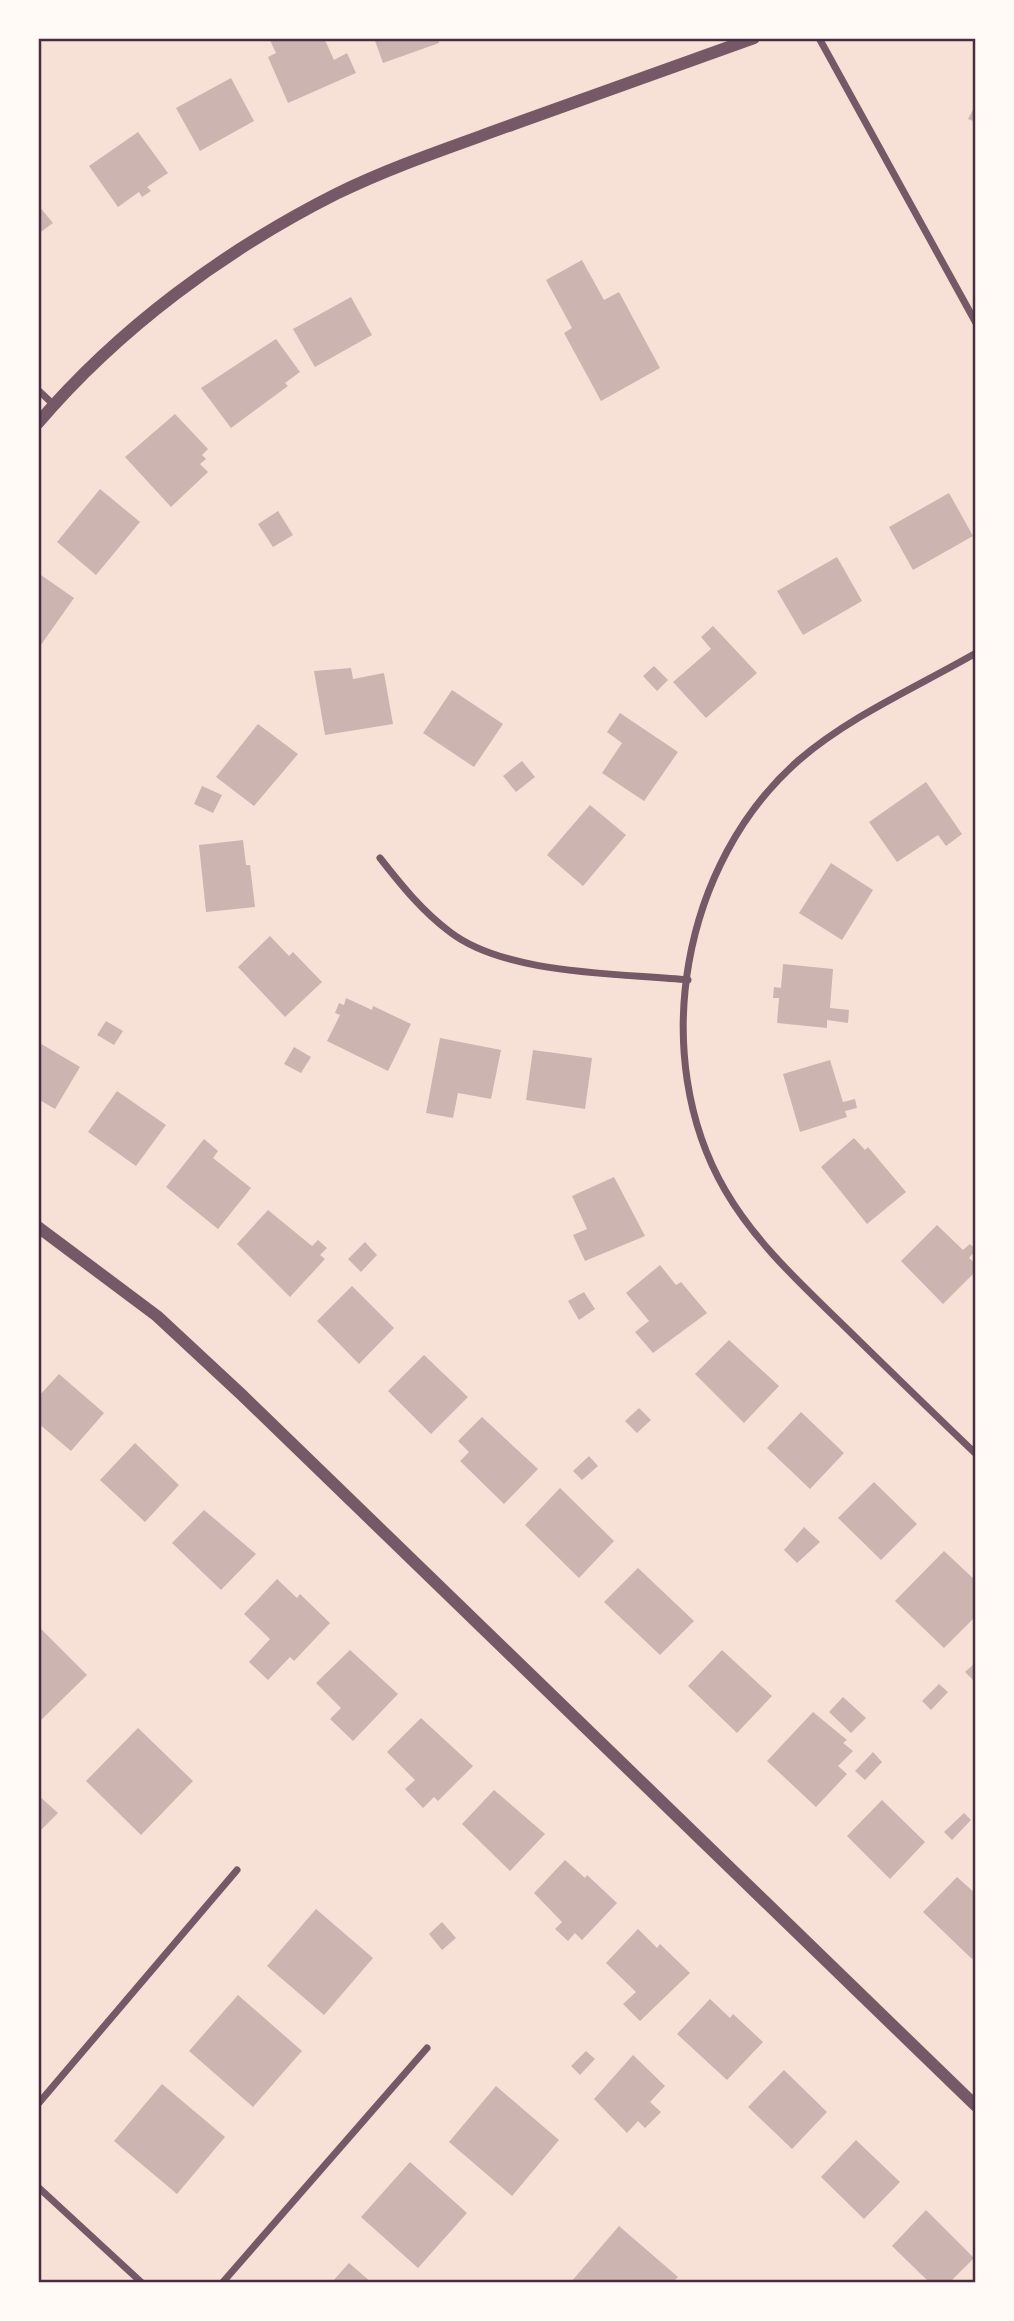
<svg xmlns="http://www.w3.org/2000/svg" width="1014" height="2321" viewBox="0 0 1014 2321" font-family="'Varela Round',sans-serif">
  <rect width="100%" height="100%" fill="#f7e1d7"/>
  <g fill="#ccb4b1">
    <path d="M269,38h55l10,22 13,-7 9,20 -68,30 -20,-46 8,-4z"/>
    <path d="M374,38h64l1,5 -56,20z"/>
    <path d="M231,78l23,43 -54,30 -24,-43z"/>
    <path d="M976,104v18l-8,-3z"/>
    <path d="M138,132l30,41 -21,14 4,4 -9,6 -3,-5 -21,15 -29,-41z"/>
    <path d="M38,205l15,18 -15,11z"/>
    <path d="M582,260l22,40 15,-8 41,76 -59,33 -37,-68 8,-5 -26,-48z"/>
    <path d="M351,297l21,38 -57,32 -22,-38z"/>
    <path d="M276,339l24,33 -15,11 3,3 -57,42 -30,-40z"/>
    <path d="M175,414l33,35 -6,6 4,4 -6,5 8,8 -37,35 -46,-50z"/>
    <path d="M100,489l40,33 -44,53 -39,-33z"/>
    <path d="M949,493l24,43 -60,34 -24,-43z"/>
    <path d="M278,511l15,24 -20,12 -15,-23z"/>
    <path d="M837,557l25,44 -59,34 -26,-44z"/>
    <path d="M38,573l36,25 -36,51z"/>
    <path d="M713,626l44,47 -51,45 -33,-36 38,-33 -10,-12z"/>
    <path d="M654,666l14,14 -11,11 -14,-15z"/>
    <path d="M351,668l2,11 31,-6 9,51 -68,11 -11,-64z"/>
    <path d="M452,690l51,34 -29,43 -51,-34z"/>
    <path d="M620,713l58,39 -34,49 -42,-28 20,-30 -15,-11z"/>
    <path d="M258,724l40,30 -44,52 -38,-29z"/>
    <path d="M522,761l13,16 -19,15 -13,-16z"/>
    <path d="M926,782l36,52 -16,12 -8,-11 -41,27 -28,-40z"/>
    <path d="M202,786l20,9 -9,18 -19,-9z"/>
    <path d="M590,805l36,30 -43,51 -36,-31z"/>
    <path d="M243,840l3,25h4l5,42 -49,5 -7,-67z"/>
    <path d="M831,863l42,27 -31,50 -43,-27z"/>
    <path d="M270,936l19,20 4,-4 29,30 -37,35 -47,-50z"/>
    <path d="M783,964l50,5 -3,39 19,2 -1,13 -21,-3v8l-50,-5 2,-25h-6l1,-11 7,1z"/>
    <path d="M346,998l26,12 1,-4 38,18 -23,47 -61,-30 13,-26 -5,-2 4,-10 5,2z"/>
    <path d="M106,1021l17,10 -9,14 -17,-10z"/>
    <path d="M440,1038l61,12 -10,49 -33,-6 -5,25 -27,-5z"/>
    <path d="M38,1042l42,25 -25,42 -17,-10z"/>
    <path d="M294,1047l17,10 -10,16 -17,-9z"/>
    <path d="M533,1050l59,8 -7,51 -59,-9z"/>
    <path d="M830,1060l13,42 12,-3 2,9 -12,3 2,6 -47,15 -17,-58z"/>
    <path d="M117,1091l49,34 -30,41 -48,-34z"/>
    <path d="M854,1138l11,12 3,-3 38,45 -39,32 -46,-57z"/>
    <path d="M204,1139l14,12 -5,7 38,30 -33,41 -52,-42z"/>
    <path d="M614,1177l31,59 -60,25 -12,-26 14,-6 -15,-33z"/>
    <path d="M268,1210l44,36 6,-6 9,8 -7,7 5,4 -35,38 -53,-53z"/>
    <path d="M937,1225l26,25 7,-6 6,6 -7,8 7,6v7l-33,33 -42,-43z"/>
    <path d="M365,1242l12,13 -16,17 -13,-13z"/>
    <path d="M660,1265l16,20 5,-3 26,31 -54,40 -18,-21 14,-11 -23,-28z"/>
    <path d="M352,1286l42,42 -35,36 -42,-43z"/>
    <path d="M584,1292l11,17 -16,11 -11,-19z"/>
    <path d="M729,1340l50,46 -35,37 -49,-49z"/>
    <path d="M424,1355l44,42 -37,37 -43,-43z"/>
    <path d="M59,1374l45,39 -33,38 -33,-28v-26z"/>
    <path d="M639,1408l12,12 -14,13 -12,-12z"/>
    <path d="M801,1412l43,41 -34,36 -43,-41z"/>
    <path d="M482,1417l56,52 -34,35 -44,-43 9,-9 -11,-11z"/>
    <path d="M135,1443l44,42 -34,37 -45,-42z"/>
    <path d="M589,1456l9,10 -16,14 -9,-9z"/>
    <path d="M874,1482l43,42 -36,36 -43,-42z"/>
    <path d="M560,1488l54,53 -35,37 -54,-53z"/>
    <path d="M204,1510l52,44 -35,36 -49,-47z"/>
    <path d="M804,1527l16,15 -23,21 -13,-13z"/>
    <path d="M944,1551l32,30v35l-32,32 -49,-47z"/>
    <path d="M638,1568l56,53 -34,34 -56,-53z"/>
    <path d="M277,1579l20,19 3,-4 30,29 -36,38 -4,-4 -22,23 -19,-18 21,-23 -26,-25z"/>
    <path d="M38,1626l49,49 -49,48z"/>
    <path d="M350,1650l48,44 -45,47 -23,-22 11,-11 -25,-25z"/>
    <path d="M722,1650l50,46 -35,37 -49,-47z"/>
    <path d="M976,1662v21l-11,-11z"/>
    <path d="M939,1684l9,8 -17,18 -9,-9z"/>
    <path d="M843,1697l23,21 -15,15 -22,-21z"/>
    <path d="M813,1712l34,28 -4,3 10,8 -15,15 9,8 -31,33 -49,-46z"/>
    <path d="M421,1718l52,48 -35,35 -4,-4 -11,11 -18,-19 10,-9 -28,-28z"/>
    <path d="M138,1728l55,53 -52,54 -55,-54z"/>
    <path d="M873,1752l9,10 -17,18 -10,-9z"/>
    <path d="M494,1790l51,44 -35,37 -48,-47z"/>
    <path d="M38,1795l20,18 -20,20z"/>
    <path d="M882,1800l43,42 -35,37 -43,-43z"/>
    <path d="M964,1813l7,7 -19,20 -8,-8z"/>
    <path d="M565,1860l20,18 2,-3 30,28 -35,37 -7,-7 -7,8 -13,-12 7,-7 -28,-29z"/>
    <path d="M957,1877l19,17v61l-4,4 -49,-47z"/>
    <path d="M316,1909l57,49 -49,57 -57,-49z"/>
    <path d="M442,1922l14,16 -14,12 -13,-16z"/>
    <path d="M638,1929l19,19 3,-4 30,29 -50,48 -17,-17 13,-12 -30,-29z"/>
    <path d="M238,1995l64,56 -49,56 -64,-56z"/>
    <path d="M710,1999l20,19 3,-4 30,28 -36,38 -50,-46z"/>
    <path d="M586,2051l9,8 -15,16 -9,-9z"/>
    <path d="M633,2055l32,31 -15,16 11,10 -16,16 -7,-7 -11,12 -33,-34z"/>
    <path d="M784,2070l43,42 -35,37 -44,-42z"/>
    <path d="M162,2084l63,53 -48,57 -63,-53z"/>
    <path d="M496,2086l63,54 -47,56 -63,-54z"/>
    <path d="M856,2140l44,42 -36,37 -43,-42z"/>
    <path d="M410,2162l57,51 -49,55 -57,-51z"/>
    <path d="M926,2210l48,48 -24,24h-21l-37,-36z"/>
    <path d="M619,2226l59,51 -5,5h-102z"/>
    <path d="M349,2263l22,19h-39z"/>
  </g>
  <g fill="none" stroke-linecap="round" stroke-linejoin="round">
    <g stroke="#755966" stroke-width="7">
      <path d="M819,38l157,285"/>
      <path d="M38,390l16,15"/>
      <path d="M976,653c-59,34 -126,63 -177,107 -117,102 -152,295 -74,430 30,52 76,94 118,135 44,43 88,86 133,129"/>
      <path d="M380,858c22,28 42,53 70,74 56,43 168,41 238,48"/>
      <path d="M38,2104l199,-234"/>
      <path d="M38,2187l103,95"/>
      <path d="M223,2282l204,-234"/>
    </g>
    <g stroke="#755966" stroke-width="12">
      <path d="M38,423c81,-95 187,-173 298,-229 57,-28 118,-48 178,-70 80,-28 160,-57 240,-86"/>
      <path d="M38,1227l119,89 85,79 734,711"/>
    </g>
  </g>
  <rect width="1014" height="2321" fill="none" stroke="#fffaf5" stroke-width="80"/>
  <rect x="40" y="40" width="934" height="2241" fill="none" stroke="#4a2c40" stroke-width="2.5"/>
</svg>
